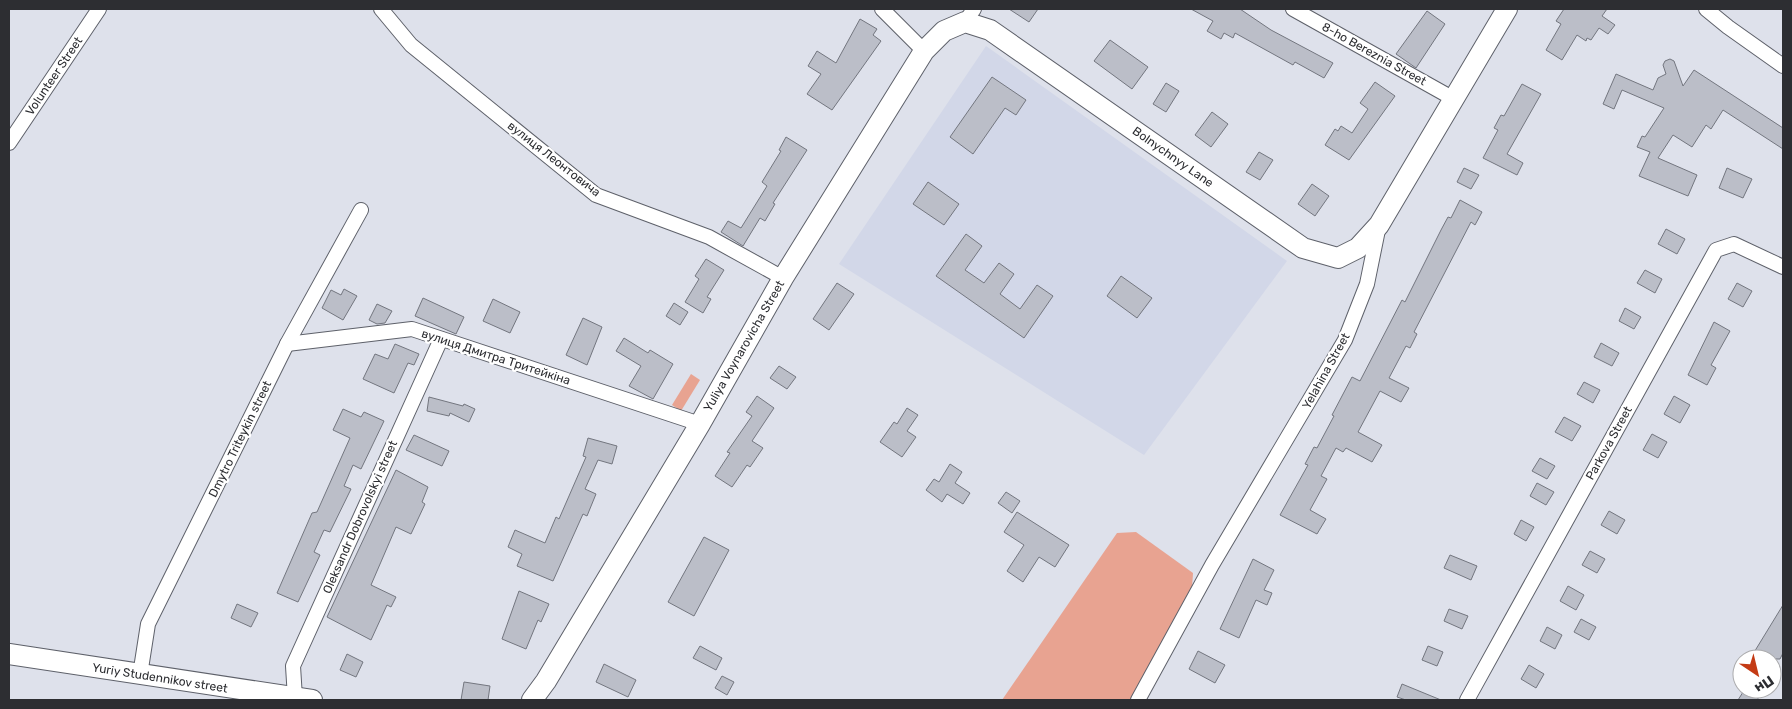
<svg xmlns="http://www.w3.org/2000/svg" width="1792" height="709" viewBox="0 0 1792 709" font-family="Rubik,sans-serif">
  <rect width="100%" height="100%" fill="#dee1eb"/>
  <path fill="#d2d7e8" d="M986,46l301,215 -143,194 -305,-191z"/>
  <g fill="#e8a391">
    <path d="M691,374l9,6 -19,31 -9,-6z"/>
    <path d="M1136,532l57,41 -1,15 -61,112h-129l115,-167z"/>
  </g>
  <g fill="#bbbec8" stroke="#73767f">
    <path d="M1009,9h29l-9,13z"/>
    <path d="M1191,9h49l31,21 62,33 -9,15 -29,-16 -2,3 -58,-32 -2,5 -9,-5 -3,6 -14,-8 6,-10z"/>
    <path d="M1564,9h43l-5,7 13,9 -7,9 -9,-6 -8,12 -4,-2 -1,3 -9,-6 -15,25 -16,-10 15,-26 -5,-3z"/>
    <path d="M1427,11l18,13 -29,44 -20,-14z"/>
    <path d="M860,19l17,10 -4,6 8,6 -49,69 -25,-16 14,-20 -13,-8 9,-15 19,12z"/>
    <path d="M1110,40l38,27 -16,22 -38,-28z"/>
    <path d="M1670,59l4,2 9,25 11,-16 89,58v21l-60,-39 -12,19 -5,-4 -14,22 -19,-12 -15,23 39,17 -9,21 -49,-20 11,-24 -13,-5 5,-11 3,1 19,-29 -42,-18 -8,19 -11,-5 13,-30 37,16 5,-12 8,-4 -3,-9 2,-4z"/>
    <path d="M992,77l34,23 -10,15 -11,-7 -32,46 -23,-17z"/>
    <path d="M1375,82l20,14 -46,64 -24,-15 10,-16 3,2 3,-5 11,7 16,-24 -8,-6z"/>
    <path d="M1166,83l13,8 -13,21 -13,-8z"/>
    <path d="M1522,84l19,10 -34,60 16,9 -6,12 -34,-17 15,-28 -4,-2 7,-13 3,1z"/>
    <path d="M1212,112l16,12 -17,23 -16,-12z"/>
    <path d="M786,137l21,13 -34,53 2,1 -10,17 -5,-3 -17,28 -22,-14 7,-11 13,7 26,-42 -5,-4 19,-31 -2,-1z"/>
    <path d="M1259,152l14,8 -13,20 -14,-8z"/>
    <path d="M1464,168l15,7 -8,14 -14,-7z"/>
    <path d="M1727,168l25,11 -9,19 -24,-10z"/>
    <path d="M928,182l31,22 -15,21 -31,-21z"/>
    <path d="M1312,184l17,12 -14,20 -17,-12z"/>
    <path d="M1460,200l22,12 -7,13 -4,-3 -57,110 3,2 -7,14 -4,-2 -17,32 20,10 -8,14 -21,-11 -22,41 24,13 -10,17 -26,-14 -3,4 -7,-4 -15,28 6,3 -17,31 16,9 -9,15 -37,-19 28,-50 -3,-1 9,-17 3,1 17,-32 -2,-1 20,-38 8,4 42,-81 3,2 36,-72 7,-13 3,1z"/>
    <path d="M1666,229l19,10 -8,15 -19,-10z"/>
    <path d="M966,234l16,12 -17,24 19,13 15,-20 15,11 -14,20 20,15 17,-24 16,11 -29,42 -88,-62z"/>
    <path d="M706,259l18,11 -17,27 4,2 -8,14 -18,-11 14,-23 -4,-3z"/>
    <path d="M1645,270l17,9 -7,14 -18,-10z"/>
    <path d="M1121,276l31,22 -15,20 -30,-22z"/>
    <path d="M837,283l17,11 -25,36 -16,-11z"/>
    <path d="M1737,283l15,8 -9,16 -15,-8z"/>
    <path d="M344,289l13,7 -14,24 -21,-12 9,-18 10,5z"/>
    <path d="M423,298l41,19 -8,17 -41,-18z"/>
    <path d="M493,299l27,13 -10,21 -27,-12z"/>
    <path d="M674,303l14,9 -8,13 -14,-9z"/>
    <path d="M377,304l15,7 -7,12 -8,1 -8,-4z"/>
    <path d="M1625,308l16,9 -7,12 -15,-8z"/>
    <path d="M583,318l19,9 -15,38 -21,-10z"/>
    <path d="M1714,322l16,9 -19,34 5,3 -9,17 -19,-10z"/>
    <path d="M624,338l24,15 2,-3 23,14 -20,35 -24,-13 12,-20 -25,-15z"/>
    <path d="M1601,343l18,10 -7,13 -18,-9z"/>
    <path d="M395,344l24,10 -5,11 -6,-2 -14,30 -31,-14 12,-25 13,5z"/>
    <path d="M779,366l17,11 -9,12 -17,-11z"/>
    <path d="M1584,382l16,8 -7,13 -16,-9z"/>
    <path d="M757,396l17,12 -22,33 11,7 -13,19 -3,-2 -15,22 -17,-11 15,-23 -3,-1 25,-36 -6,-4z"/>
    <path d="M1674,396l16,9 -10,18 -16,-9z"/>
    <path d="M429,397l34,9 1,-2 11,5 -6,13 -19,-9 -1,3 -22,-5z"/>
    <path d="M907,408l11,7 -11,16 9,6 -14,20 -22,-15 14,-20 3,2z"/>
    <path d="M343,409l18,8 3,-5 20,9 -23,48 -8,-4 -9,21 7,3 -21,43 -6,-2 -10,22 6,3 -22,47 -21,-9 35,-80 5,-1 33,-74 -17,-8z"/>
    <path d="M1564,417l17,9 -9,15 -17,-9z"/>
    <path d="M1652,434l15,8 -9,16 -15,-8z"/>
    <path d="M414,435l35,16 -7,15 -36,-16z"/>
    <path d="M588,438l29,8 -5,18 -14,-4 -13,29 11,5 -9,22 -4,-2 -30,67 -36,-15 5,-12 -14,-7 7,-17 30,13 11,-26 3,2 27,-62 -3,-1z"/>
    <path d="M1540,458l15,8 -8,13 -15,-8z"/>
    <path d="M950,464l12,8 -7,11 15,10 -7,11 -16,-10 -5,8 -16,-12 8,-11 5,3z"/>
    <path d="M396,470l32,17 -6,15 3,2 -14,30 -15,-7 -25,58 25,12 -5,10 -4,-2 -16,35 -44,-23z"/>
    <path d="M1537,483l17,9 -8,13 -16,-9z"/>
    <path d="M1006,492l14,9 -8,12 -14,-10z"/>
    <path d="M1609,511l16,9 -8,14 -16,-9z"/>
    <path d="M1017,512l52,33 -14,22 -16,-10 -16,25 -16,-11 17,-26 -20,-13z"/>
    <path d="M1521,520l13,7 -8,14 -12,-7z"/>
    <path d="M704,537l25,13 -35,66 -26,-14z"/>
    <path d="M1590,551l15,8 -8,14 -15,-8z"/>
    <path d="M1450,555l27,11 -6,14 -27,-12z"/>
    <path d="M1253,559l21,11 -10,20 8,3 -5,12 -11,-5 -17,38 -19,-9z"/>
    <path d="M1568,586l16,9 -8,15 -16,-9z"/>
    <path d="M519,591l30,13 -8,18 -3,-2 -12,29 -24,-10z"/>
    <path d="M237,604l21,9 -7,14 -20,-9z"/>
    <path d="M1783,605v48l-3,6h-18l-9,-5z"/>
    <path d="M1449,609l19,7 -6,13 -18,-8z"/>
    <path d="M1581,619l15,8 -7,13 -15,-8z"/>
    <path d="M1547,627l15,8 -7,14 -15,-8z"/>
    <path d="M700,646l22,12 -6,12 -23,-12z"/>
    <path d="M1428,646l15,6 -6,14 -15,-6z"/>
    <path d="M1198,651l27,14 -10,18 -26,-14z"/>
    <path d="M347,654l16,8 -7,15 -16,-7z"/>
    <path d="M604,664l32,16 -8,17 -32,-15z"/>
    <path d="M1529,665l15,9 -8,14 -15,-9z"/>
    <path d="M722,676l12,6 -7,13 -12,-7z"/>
    <path d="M464,682l26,4 -2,14h-27z"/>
    <path d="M1402,684l39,16h-35l-9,-3z"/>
    <path d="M1745,689h19l-7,11h-19z"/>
  </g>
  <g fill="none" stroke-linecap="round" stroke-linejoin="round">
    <g stroke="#5e616a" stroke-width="16">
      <g id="minor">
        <path d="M381,9l30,36 185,150 113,42 74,41"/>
        <path d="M882,9l42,42"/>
        <path d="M1293,9l161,90"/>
        <path d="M1706,9l22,18 55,39"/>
        <path d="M965,22l9,-13"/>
        <path d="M9,143l90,-134"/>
        <path d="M287,344l125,-15 288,95"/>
        <path d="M140,675l8,-51 139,-280 74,-134"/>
        <path d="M295,698l-2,-32 148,-327"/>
        <path d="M1138,700l74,-135 133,-225 22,-56 12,-59"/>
        <path d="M1467,700l249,-450 18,-6 49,23"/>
      </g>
    </g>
    <g stroke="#5e616a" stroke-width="22">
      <g id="secondary">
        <path d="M9,654l303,46"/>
        <path d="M532,700l14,-19 154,-257 83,-146 141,-227 20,-20 21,-9 25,8 313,218 35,10 20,-10 21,-23 128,-216"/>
      </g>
    </g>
    <use href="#minor" stroke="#fff" stroke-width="14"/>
    <use href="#secondary" stroke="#fff" stroke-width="20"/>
  </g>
  <g text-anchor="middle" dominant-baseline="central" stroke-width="4.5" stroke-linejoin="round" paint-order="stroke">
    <g font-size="12" fill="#2d2e32" stroke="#fff">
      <text transform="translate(1374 54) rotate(29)">8-ho Bereznia Street</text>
      <text transform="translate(54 76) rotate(-56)">Volunteer Street</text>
      <text transform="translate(1173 157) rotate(35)">Bolnychnyy Lane</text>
      <text transform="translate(554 159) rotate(38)">вулиця Леонтовича</text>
      <text transform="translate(744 346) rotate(-60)">Yuliya Voynarovicha Street</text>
      <text transform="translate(496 357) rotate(18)">вулиця Дмитра Тритейкіна</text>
      <text transform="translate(1326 371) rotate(-61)">Yelahina Street</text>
      <text transform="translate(240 439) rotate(-64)">Dmytro Triteykin street</text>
      <text transform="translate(1609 443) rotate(-61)">Parkova Street</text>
      <text transform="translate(360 517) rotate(-66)">Oleksandr Dobrovolskyi street</text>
      <text transform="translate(160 678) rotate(9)">Yuriy Studennikov street</text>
    </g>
  </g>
  <rect width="1792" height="709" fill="none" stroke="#2d2e32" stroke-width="20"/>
  <g transform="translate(1757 674) rotate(145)"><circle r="24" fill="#ffffff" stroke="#ababad"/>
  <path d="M0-4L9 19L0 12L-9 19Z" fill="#c43b15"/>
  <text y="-8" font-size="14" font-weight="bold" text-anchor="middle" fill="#2d2e32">Пн</text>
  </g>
</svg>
